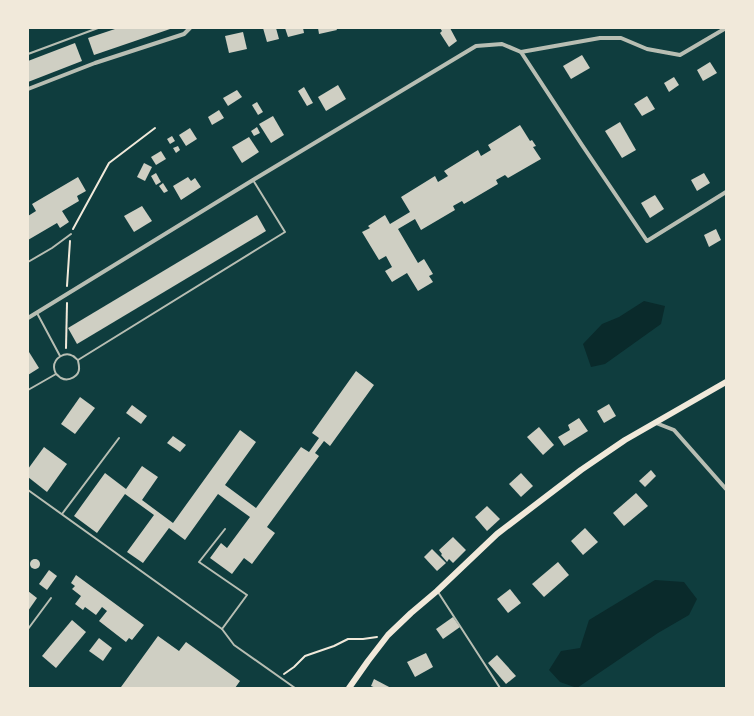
<svg xmlns="http://www.w3.org/2000/svg" width="754" height="716" viewBox="0 0 754 716" font-family="Rubik,sans-serif">
  <rect width="100%" height="100%" fill="#0f3d3e"/>
  <g fill="#0a2a2b">
    <path d="M644,301l21,5 -4,18 -56,40 -14,3 -8,-23 19,-20 17,-7z"/>
    <path d="M655,580l29,2 13,17 -8,16 -31,18 -81,55 -17,-6 -11,-12 12,-19 19,-3 9,-28z"/>
  </g>
  <g fill="#cfcfc3">
    <path d="M118,28h55l-79,27 -6,-17z"/>
    <path d="M263,28h13l3,11 -12,3z"/>
    <path d="M285,28h18l1,5 -16,4z"/>
    <path d="M318,28h18l1,2 -18,4z"/>
    <path d="M440,28h10l7,13 -8,6 -9,-14 2,-2z"/>
    <path d="M243,32l4,17 -18,4 -4,-17z"/>
    <path d="M75,43l7,18 -54,21v-21z"/>
    <path d="M582,55l8,13 -19,11 -8,-13z"/>
    <path d="M710,62l7,11 -14,8 -6,-11z"/>
    <path d="M674,77l5,8 -10,7 -5,-9z"/>
    <path d="M338,85l8,14 -20,12 -8,-14z"/>
    <path d="M304,87l9,16 -6,3 -9,-15z"/>
    <path d="M237,90l5,7 -14,9 -5,-8z"/>
    <path d="M647,96l8,13 -13,7 -8,-12z"/>
    <path d="M257,102l6,10 -5,3 -6,-10z"/>
    <path d="M219,110l5,8 -12,7 -4,-8z"/>
    <path d="M273,116l11,19 -13,8 -12,-19z"/>
    <path d="M620,122l16,28 -14,8 -17,-27z"/>
    <path d="M520,125l10,16 2,-1 4,6 -3,1 8,12 -33,19 -3,-3 -9,5 2,4 -34,20 -2,-3 -9,5 2,4 -34,20 -6,-11 -17,10 20,34 6,-4 9,15 -4,2 4,6 -15,9 -11,-18 -15,9 -7,-11 7,-4 -6,-11 -7,4 -17,-28 8,-4 -2,-2 17,-11 5,9 20,-12 -9,-15 34,-21 3,6 10,-6 -4,-5 34,-21 3,6 10,-6 -3,-5z"/>
    <path d="M257,127l3,6 -6,3 -3,-5z"/>
    <path d="M190,128l7,11 -11,7 -7,-11z"/>
    <path d="M172,136l3,5 -5,3 -3,-5z"/>
    <path d="M249,137l10,15 -17,11 -10,-16z"/>
    <path d="M178,146l2,4 -4,3 -3,-5z"/>
    <path d="M161,151l5,8 -10,6 -5,-8z"/>
    <path d="M144,163l8,4 -7,14 -8,-4z"/>
    <path d="M156,173l5,9 -5,3 -5,-9z"/>
    <path d="M704,173l6,10 -13,8 -6,-11z"/>
    <path d="M78,177l8,14 -9,5 2,5 -17,10 7,11 -9,6 -3,-5 -29,17v-24l8,-5 -4,-7z"/>
    <path d="M188,177l3,4 4,-3 6,9 -20,13 -8,-14z"/>
    <path d="M163,183l5,8 -4,2 -5,-7z"/>
    <path d="M655,195l9,14 -14,9 -9,-15z"/>
    <path d="M142,206l10,15 -18,11 -10,-16z"/>
    <path d="M257,215l9,16 -189,113 -9,-16z"/>
    <path d="M716,229l5,11 -12,7 -5,-12z"/>
    <path d="M29,352l10,16 -11,7v-22z"/>
    <path d="M356,371l18,14 -44,61 -6,-5 -9,12 4,3 -52,71 8,6 -23,31 -8,-6 -12,16 -22,-16 11,-15 6,5 23,-31 -32,-23 -33,46 -16,-12 -26,35 -16,-11 27,-37 -29,-21 -28,39 -23,-17 31,-43 21,16 16,-23 16,11 -16,23 31,23 67,-93 16,12 -31,43 31,23 45,-61 8,5 10,-14 -7,-5z"/>
    <path d="M80,397l15,11 -20,26 -14,-10z"/>
    <path d="M609,404l7,12 -12,7 -7,-12z"/>
    <path d="M132,405l15,11 -6,8 -15,-11z"/>
    <path d="M579,418l9,13 -24,15 -6,-9 12,-7 -2,-5z"/>
    <path d="M539,427l15,18 -11,10 -16,-18z"/>
    <path d="M173,436l13,9 -6,7 -13,-9z"/>
    <path d="M44,447l23,17 -20,28 -19,-15v-8z"/>
    <path d="M651,470l5,6 -11,11 -6,-6z"/>
    <path d="M521,473l12,13 -12,11 -12,-13z"/>
    <path d="M636,493l12,13 -24,20 -11,-13z"/>
    <path d="M487,506l13,13 -13,12 -12,-14z"/>
    <path d="M585,528l13,14 -15,13 -12,-14z"/>
    <path d="M453,537l13,13 -13,13 -4,-4 -2,3 -6,-7 1,-1 -3,-4z"/>
    <path d="M432,549l14,14 -9,8 -13,-14z"/>
    <circle cx="35" cy="564" r="5"/>
    <path d="M558,562l11,13 -25,22 -12,-13z"/>
    <path d="M49,570l8,6 -10,14 -8,-6z"/>
    <path d="M76,575l68,50 -12,15 -3,-2 -3,4 -27,-21 8,-10 -5,-4 -6,8 -11,-8 -2,3 -8,-6 6,-8 -9,-7 3,-3 -4,-3z"/>
    <path d="M510,589l11,14 -13,10 -11,-14z"/>
    <path d="M28,591l9,7 -9,13z"/>
    <path d="M453,617l7,10 -17,12 -7,-10z"/>
    <path d="M72,620l14,12 -30,36 -14,-12z"/>
    <path d="M158,636l21,15 7,-9 54,39 -5,7h-114v-1z"/>
    <path d="M99,638l13,10 -9,13 -14,-10z"/>
    <path d="M426,653l7,14 -18,10 -8,-15z"/>
    <path d="M497,655l19,21 -10,8 -18,-21z"/>
    <path d="M374,679l17,9h-15l-5,-2z"/>
  </g>
  <g fill="none" stroke-linecap="round" stroke-linejoin="round">
    <g stroke="#f1e9da" stroke-width="2">
      <path d="M73,229l36,-66 46,-35"/>
      <path d="M67,286l3,-45"/>
      <path d="M66,348l1,-45"/>
      <path d="M284,674l10,-7 11,-11 29,-10 14,-7h15l14,-2"/>
    </g>
    <g stroke="#b8beb3" stroke-width="2">
      <path d="M28,54l70,-26"/>
      <path d="M28,262l24,-14 19,-14"/>
      <path d="M37,313l23,43"/>
      <path d="M56,374c-1,-2 -2,-4 -2,-7 0,-9 11,-16 19,-11 2,1 3,3 5,4"/>
      <path d="M28,390l28,-16c2,1 3,3 5,4 8,4 19,-2 18,-11 0,-3 -1,-5 -1,-7l207,-128 -32,-52"/>
      <path d="M28,490l194,139 25,-34 -48,-33 26,-33"/>
      <path d="M62,514l57,-76"/>
      <path d="M438,592l62,96"/>
      <path d="M28,629l23,-31"/>
      <path d="M222,629l12,16 61,43"/>
    </g>
    <g stroke="#b8beb3" stroke-width="4">
      <path d="M521,52l61,93 65,96 79,-49"/>
      <path d="M28,89l67,-26 89,-29 6,-6"/>
      <path d="M28,318l225,-138 223,-134 26,-2 19,8 79,-14h21l26,11 33,6 46,-27"/>
      <path d="M656,423l18,7 52,59"/>
    </g>
    <path stroke="#f1e9da" stroke-width="6" d="M349,688l19,-27 20,-26 23,-22 26,-22 60,-57 84,-64 44,-30 101,-58"/>
  </g>
  <rect width="754" height="716" fill="none" stroke="#f1e9da" stroke-width="58"/>
</svg>
